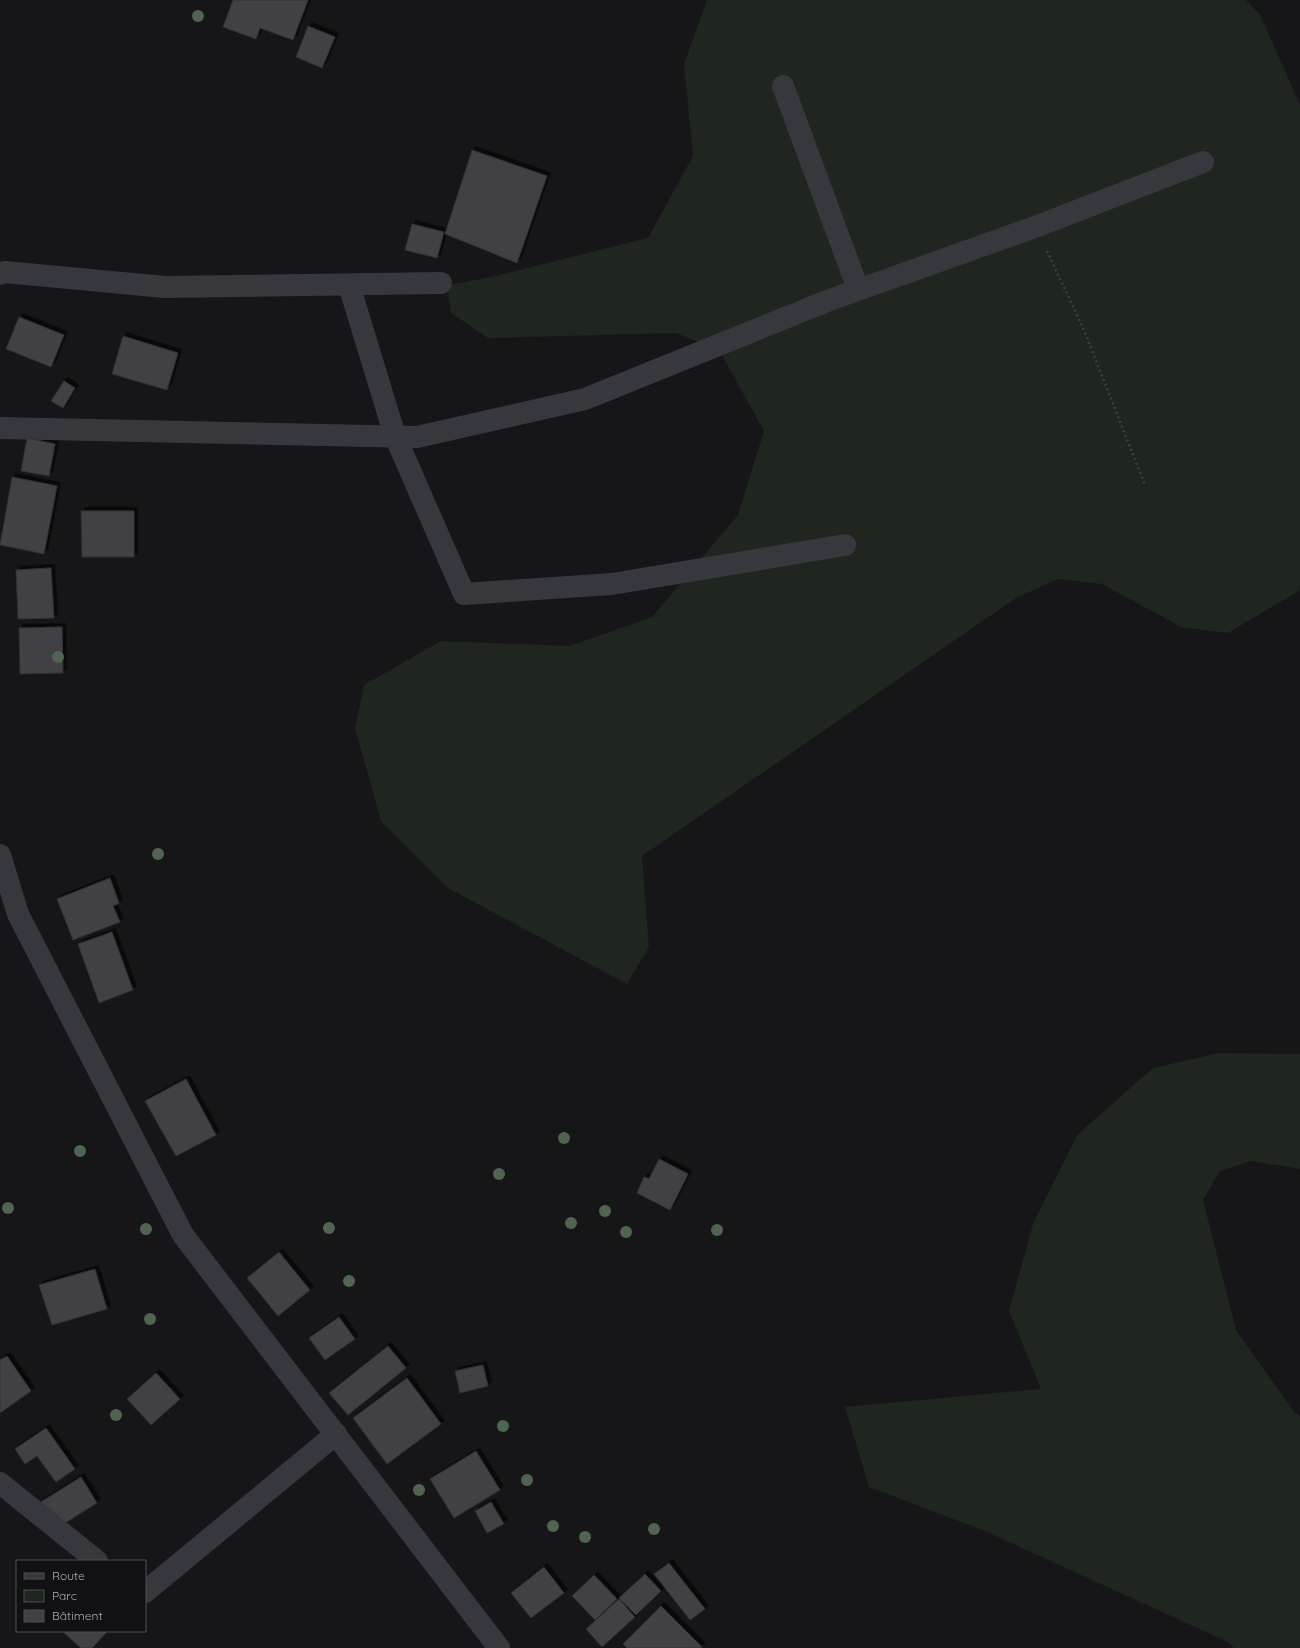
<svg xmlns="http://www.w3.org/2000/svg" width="1300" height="1648" viewBox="0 0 1300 1648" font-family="Quicksand,sans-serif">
  <defs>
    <filter id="shadow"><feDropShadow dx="3.5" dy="-3.5" stdDeviation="0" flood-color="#0009"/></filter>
  </defs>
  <rect width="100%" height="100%" fill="#161618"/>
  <g fill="#1e261f">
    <path d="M707,0h539l14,15 40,89v486l-72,43 -47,-6 -79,-43 -44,-5 -42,19 -374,258 7,91 -22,37 -179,-96 -67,-67 -26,-93 9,-43 77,-44 129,5 82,-29 86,-102 26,-84 -45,-81 -43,-17 -188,5 -37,-25 -4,-28 45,-8 156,-39 45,-82 -9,-92z"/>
    <path d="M1219,1053l81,1v115l-49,-8 -31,10 -17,29 33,130 58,82 6,4v232h-66l-6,-6 -243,-111 -116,-44 -24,-80 196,-18 -32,-78 24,-87 45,-90 75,-66z"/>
  </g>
  <g fill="#404145" stroke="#303034" filter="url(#shadow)">
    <path d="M233,0h75l-15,40 -33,-12 -4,11 -33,-12z"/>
    <path d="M308,26l27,11 -13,31 -26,-11z"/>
    <path d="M472,150l75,26 -30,87 -72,-29z"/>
    <path d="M412,224l32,8 -7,26 -32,-8z"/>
    <path d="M19,317l45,18 -13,32 -45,-18z"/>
    <path d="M123,336l55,17 -11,37 -55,-16z"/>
    <path d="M64,381l11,7 -12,20 -12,-7z"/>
    <path d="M27,438l28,6 -6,32 -28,-5z"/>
    <path d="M12,477l45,9 -13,68 -44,-9z"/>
    <path d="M81,511h53v46h-52z"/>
    <path d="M51,568l3,50 -36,1 -2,-49z"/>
    <path d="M62,627l1,46 -43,1 -1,-46z"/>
    <path d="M110,878l9,25 -6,3 7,16 -47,18 -16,-41z"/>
    <path d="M112,932l21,58 -34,13 -21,-59z"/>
    <path d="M186,1079l30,56 -40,21 -31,-55z"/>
    <path d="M659,1159l29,15 -18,36 -33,-17 7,-16 5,2z"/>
    <path d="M279,1252l31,38 -32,26 -31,-38z"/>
    <path d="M95,1269l12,40 -55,16 -13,-40z"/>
    <path d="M339,1317l16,22 -30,21 -16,-22z"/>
    <path d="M388,1346l18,22 -58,47 -19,-22z"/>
    <path d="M7,1356l24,35 -31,22v-53z"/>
    <path d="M483,1365l5,21 -28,7 -5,-22z"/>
    <path d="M156,1373l24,26 -29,26 -24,-26z"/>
    <path d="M407,1378l34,46 -54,40 -34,-46z"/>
    <path d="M46,1428l29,41 -19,13 -19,-26 -12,8 -10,-15z"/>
    <path d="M476,1451l24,39 -46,28 -24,-39z"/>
    <path d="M81,1477l16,26 -40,25 -16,-26z"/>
    <path d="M491,1502l13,22 -17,9 -12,-22z"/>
    <path d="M669,1563l36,46 -15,11 -36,-46z"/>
    <path d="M544,1567l20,26 -33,25 -20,-25z"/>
    <path d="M645,1574l16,17 -25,24 -17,-17z"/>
    <path d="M594,1575l23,24 -22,21 -23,-24z"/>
    <path d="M619,1599l16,18 -33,30 -16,-18z"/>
    <path d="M661,1606l41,41 -1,1h-74l-4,-4z"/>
    <path d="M62,1631h46l-16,17h-11z"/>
  </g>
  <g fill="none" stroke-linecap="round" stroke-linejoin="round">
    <path stroke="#3d3f44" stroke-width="2.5" stroke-dasharray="2 3" stroke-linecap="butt" d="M1047,251l37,79 61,155"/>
    <g stroke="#37383d" stroke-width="22">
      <path d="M783,86l75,203"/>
      <path d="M0,274l5,-2 160,15 276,-4"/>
      <path d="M349,285l46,151 69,158 148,-10 233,-39"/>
      <path d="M0,428l417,9 168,-38 242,-98 208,-74 168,-65"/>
      <path d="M0,1483l97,78"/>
      <path d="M145,1592l191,-158"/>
    </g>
    <path stroke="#37383d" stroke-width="22" d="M0,855l18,59 165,321 316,413"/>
  </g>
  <g fill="#506452">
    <circle cx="198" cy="16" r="6"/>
    <circle cx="58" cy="657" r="6"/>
    <circle cx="158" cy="854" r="6"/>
    <circle cx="564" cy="1138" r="6"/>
    <circle cx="80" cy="1151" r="6"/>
    <circle cx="499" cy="1174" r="6"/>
    <circle cx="8" cy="1208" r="6"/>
    <circle cx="605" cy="1211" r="6"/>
    <circle cx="571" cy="1223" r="6"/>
    <circle cx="329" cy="1228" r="6"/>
    <circle cx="146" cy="1229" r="6"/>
    <circle cx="717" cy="1230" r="6"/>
    <circle cx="626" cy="1232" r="6"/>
    <circle cx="349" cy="1281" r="6"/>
    <circle cx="150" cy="1319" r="6"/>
    <circle cx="116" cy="1415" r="6"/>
    <circle cx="503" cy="1426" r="6"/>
    <circle cx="527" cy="1480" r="6"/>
    <circle cx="419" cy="1490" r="6"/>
    <circle cx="553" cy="1526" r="6"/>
    <circle cx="654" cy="1529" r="6"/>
    <circle cx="585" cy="1537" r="6"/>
  </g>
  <rect x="16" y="1560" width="130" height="72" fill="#111113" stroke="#4d4f55"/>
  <rect x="24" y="1573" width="20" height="6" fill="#37383d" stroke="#4d4f55"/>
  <text x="52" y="1580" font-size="12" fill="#a8adb8">Route</text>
  <rect x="24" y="1590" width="20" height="12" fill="#1e261f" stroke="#4d4f55"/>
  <text x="52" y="1600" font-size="12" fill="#a8adb8">Parc</text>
  <rect x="24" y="1610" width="20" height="12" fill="#404145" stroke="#4d4f55"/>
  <text x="52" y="1620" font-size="12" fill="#a8adb8">Bâtiment</text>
</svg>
